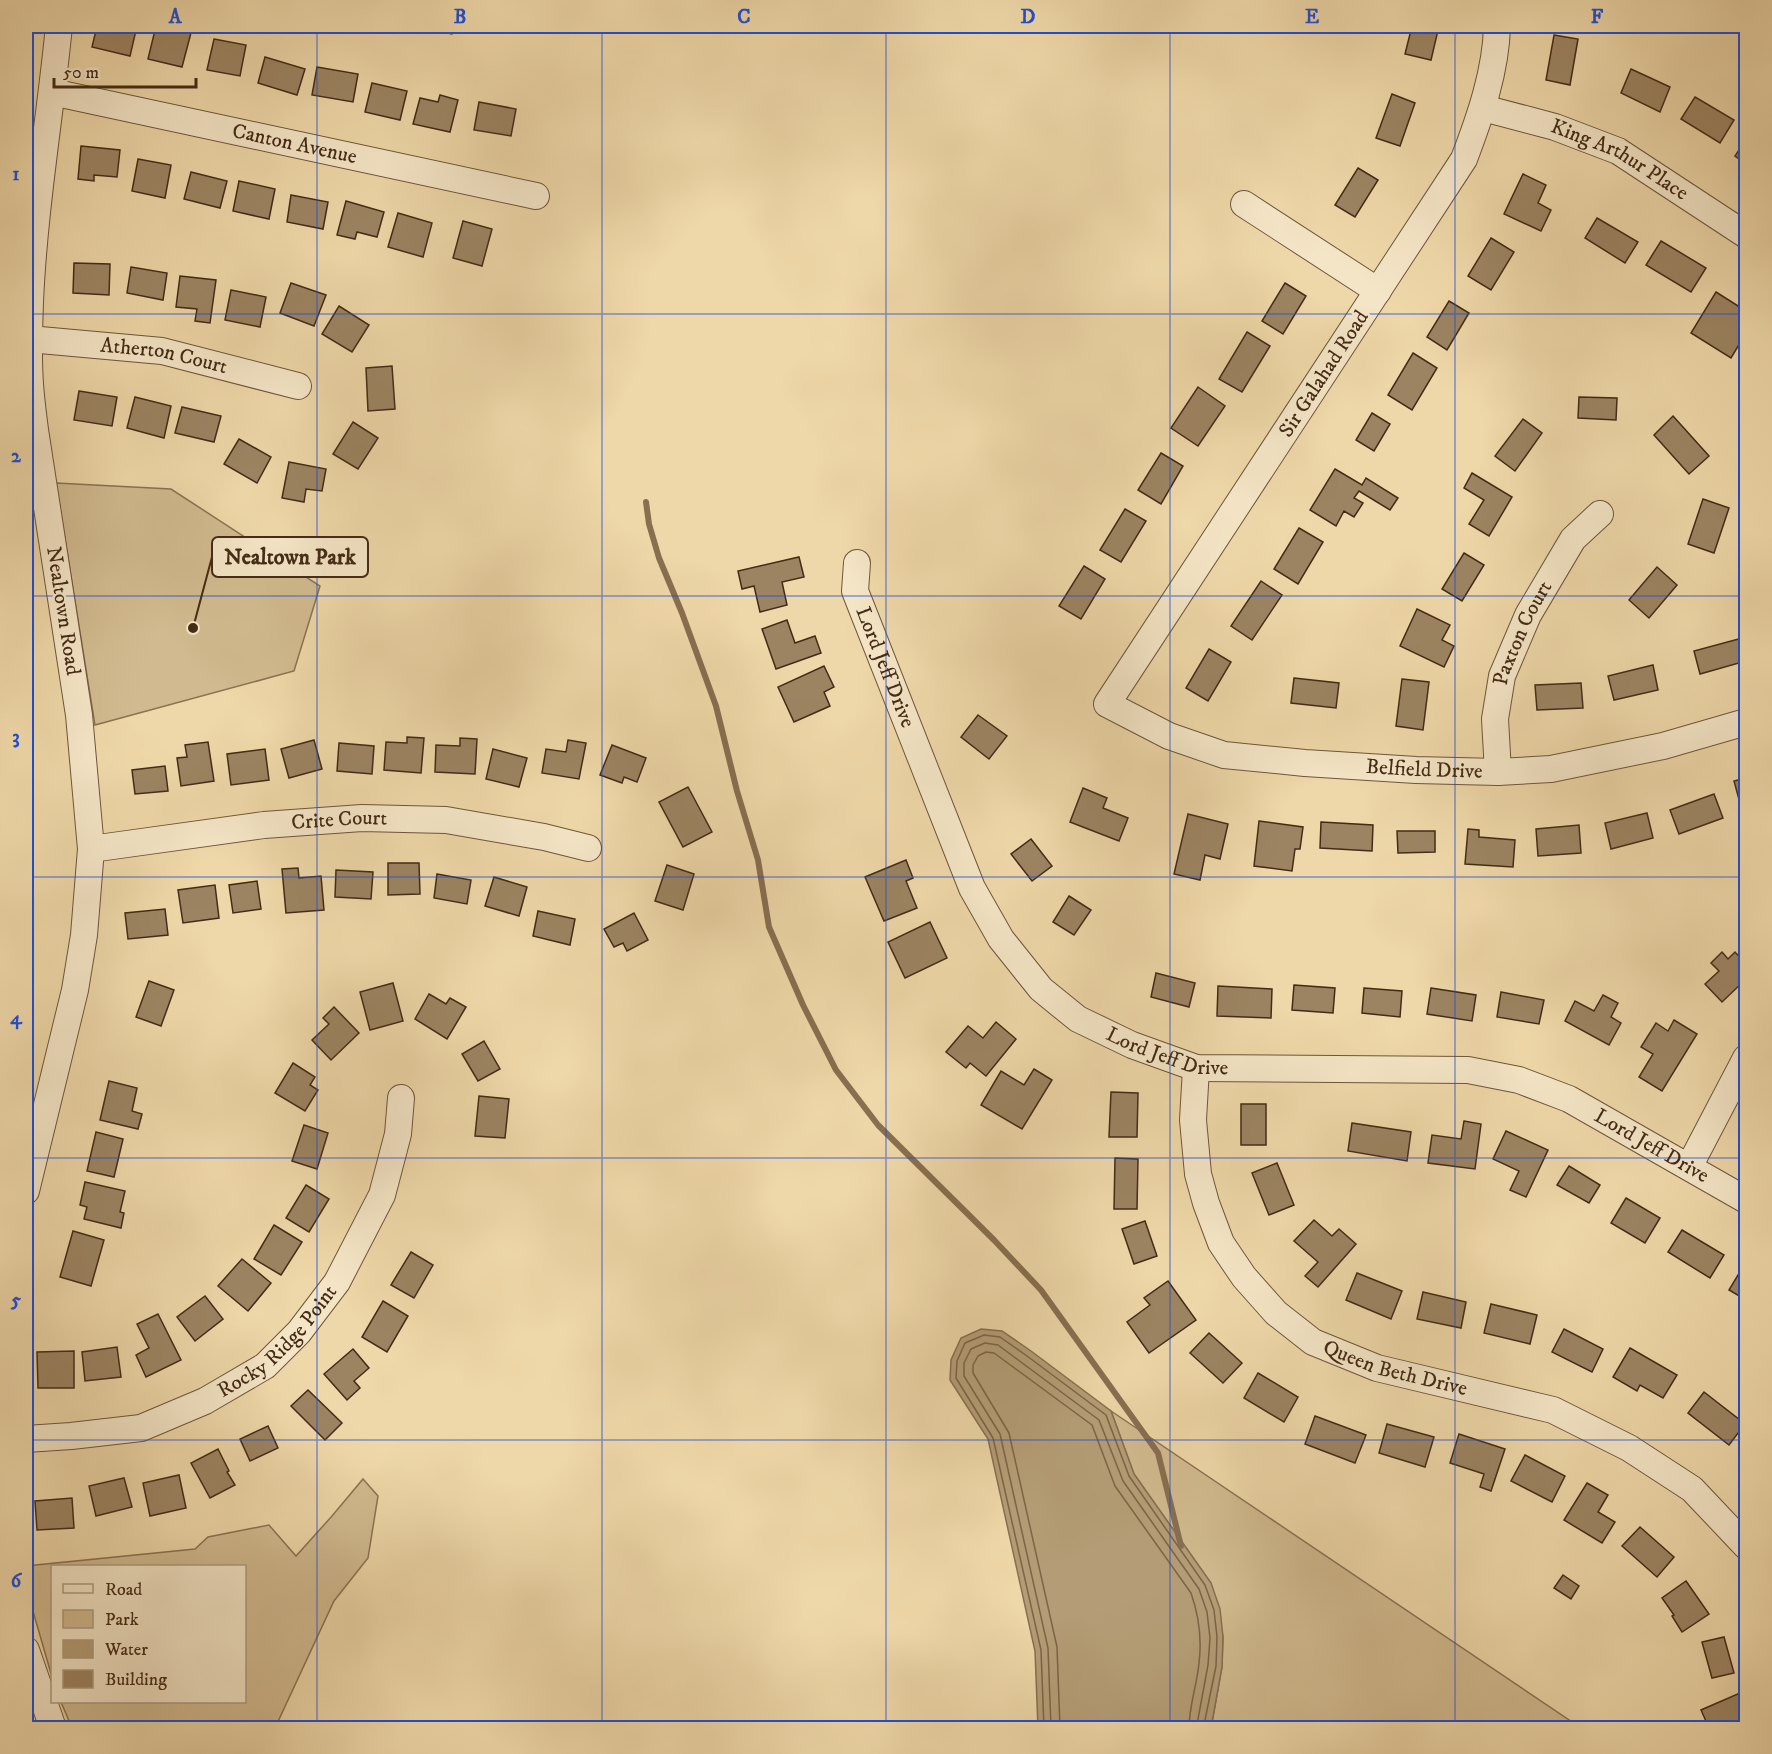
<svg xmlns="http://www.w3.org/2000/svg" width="1772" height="1754" viewBox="0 0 1772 1754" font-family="'IM FELL DW Pica',serif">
  <rect width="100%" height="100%" fill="#eed7a8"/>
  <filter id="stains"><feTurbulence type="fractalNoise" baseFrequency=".00333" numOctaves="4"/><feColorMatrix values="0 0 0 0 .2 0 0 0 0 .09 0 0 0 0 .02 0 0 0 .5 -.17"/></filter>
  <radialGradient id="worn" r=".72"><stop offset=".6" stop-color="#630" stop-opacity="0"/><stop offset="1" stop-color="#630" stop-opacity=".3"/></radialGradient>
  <g fill="#d1ba8f" stroke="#8a7252" stroke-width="1.5">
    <path d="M56,483l115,6 149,97 -26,85 -199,54z"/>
    <path d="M1111,1411l470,317h-370l11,-61 1,-30 -12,-54 -77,-109z"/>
    <path d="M363,1479l15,17 -10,62 -34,43 -59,127h-203l-11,-26h183v-136h-192v111l-26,-90v-21l169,-17 13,-12 61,-12 27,31 36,-40z"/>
  </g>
  <path fill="#b49d76" stroke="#876f50" stroke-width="1.5" d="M981,1329l21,2 29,20 80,60 23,63 77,109 9,26 3,28 -1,30 -11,61h-173l-3,-77 -47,-212 -38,-59 1,-20 10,-22z"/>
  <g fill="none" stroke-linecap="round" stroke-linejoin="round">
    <g stroke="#7c6446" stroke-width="1.5">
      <path d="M1044,1728l-3,-78 -48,-212 -37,-60 1,-17 8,-18 19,-8 16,2 27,19 79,59 23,61 76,109 9,25 3,27 -1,29 -11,54v8"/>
      <path d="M1051,1728l-3,-80 -48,-214 -36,-58v-13l7,-14 14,-6 13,2 101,75 24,61 76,108 8,23 3,26 -2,27 -10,54v9"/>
      <path d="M1060,1728l-3,-81 -48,-214 -36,-60v-8l5,-9 8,-4 8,1 98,72 23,61 76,107c8,23 11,46 8,70 -2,22 -10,43 -10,65"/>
    </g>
    <path stroke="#876f50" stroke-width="6" d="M646,502l3,22 10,34 23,55 34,93 21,85 21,69 11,67 34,78 33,65 42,55 116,115 47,50 117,163 23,93"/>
  </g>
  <g fill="#9c8462" stroke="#432b16" stroke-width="1.5">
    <path d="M97,26h40l-7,30 -38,-9z"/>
    <path d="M156,26h24l12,3 -10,38 -34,-8z"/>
    <path d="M422,26h32l-2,8 -31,-6z"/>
    <path d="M504,26h12l-8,5z"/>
    <path d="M1412,26h27l-8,34 -26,-6z"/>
    <path d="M1554,35l24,4 -8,46 -24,-5z"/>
    <path d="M214,39l32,6 -6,31 -33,-6z"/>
    <path d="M265,57l40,12 -8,26 -39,-12z"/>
    <path d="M317,67l41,7 -5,28 -41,-7z"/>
    <path d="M1631,69l39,18 -10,25 -39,-19z"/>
    <path d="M372,83l35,8 -7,29 -35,-8z"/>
    <path d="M1392,94l23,9 -15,43 -24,-8z"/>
    <path d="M440,95l18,5 -8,32 -37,-8 7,-26 18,4z"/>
    <path d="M1695,97l39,23 -14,23 -39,-24z"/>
    <path d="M479,102l37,7 -5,27 -37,-6z"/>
    <path d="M1746,139v25l-11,-8z"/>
    <path d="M81,146l39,4 -3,27 -23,-2v6l-16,-2z"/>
    <path d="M138,159l33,6 -6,33 -33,-7z"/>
    <path d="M1358,168l20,12 -23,37 -20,-12z"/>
    <path d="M191,172l36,9 -7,27 -36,-9z"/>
    <path d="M1523,174l23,11 -8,18 13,7 -10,21 -37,-17z"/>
    <path d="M239,181l36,8 -6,30 -36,-8z"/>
    <path d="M291,195l37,7 -5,27 -36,-7z"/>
    <path d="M346,201l38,11 -7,25 -20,-5 -2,7 -18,-4z"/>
    <path d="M398,213l34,10 -9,34 -35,-10z"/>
    <path d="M1597,218l41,24 -13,21 -40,-25z"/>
    <path d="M463,221l29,8 -10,37 -29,-8z"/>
    <path d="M1491,238l23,14 -23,38 -23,-14z"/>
    <path d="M1661,241l45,27 -15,24 -45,-27z"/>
    <path d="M74,263l36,1 -1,31 -36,-2z"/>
    <path d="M131,267l36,6 -4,27 -36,-7z"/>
    <path d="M180,276l36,4 -6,43 -15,-2 2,-12 -21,-2z"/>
    <path d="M291,283l35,12 -12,31 -34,-13z"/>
    <path d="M1285,283l21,13 -23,38 -21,-13z"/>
    <path d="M231,290l35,7 -6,30 -35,-7z"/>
    <path d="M1716,292l30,19v22l-15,25 -40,-25z"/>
    <path d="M1449,301l20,12 -22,37 -20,-13z"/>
    <path d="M339,306l30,19 -17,27 -30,-18z"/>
    <path d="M1247,332l23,14 -28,46 -23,-13z"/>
    <path d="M1413,353l24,15 -25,42 -24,-15z"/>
    <path d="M392,366l3,43 -27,2 -2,-43z"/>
    <path d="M1198,387l27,19 -27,40 -27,-18z"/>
    <path d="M79,391l38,6 -5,29 -38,-6z"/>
    <path d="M135,397l36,9 -7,32 -37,-10z"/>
    <path d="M1579,397l38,1 -1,22 -38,-2z"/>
    <path d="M182,407l39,9 -7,26 -39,-9z"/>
    <path d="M1372,413l18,11 -16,27 -18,-11z"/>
    <path d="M1673,416l36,40 -20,18 -35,-39z"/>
    <path d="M1523,419l19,14 -27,38 -20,-15z"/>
    <path d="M353,422l25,16 -20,31 -25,-15z"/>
    <path d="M239,439l32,18 -14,26 -33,-19z"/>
    <path d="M1161,453l22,13 -22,38 -23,-14z"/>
    <path d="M289,462l37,7 -4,22 -16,-2 -2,13 -22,-4z"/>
    <path d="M1335,469l27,16 4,-7 32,20 -8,12 -31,-19 -5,7 9,5 -9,14 -10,-6 -8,15 -26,-16z"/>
    <path d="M1472,473l40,24 -23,39 -20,-12 15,-24 -20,-12z"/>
    <path d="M1703,499l26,9 -15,45 -26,-9z"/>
    <path d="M1125,509l21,12 -25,41 -21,-12z"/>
    <path d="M1299,528l24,14 -25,42 -24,-15z"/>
    <path d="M1464,553l20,12 -22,36 -20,-12z"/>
    <path d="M799,557l5,20 -22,5 5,23 -27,7 -6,-26 -12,3 -4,-18z"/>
    <path d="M1084,566l21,13 -24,40 -22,-13z"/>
    <path d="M1657,567l20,18 -28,33 -20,-18z"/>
    <path d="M1261,581l21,14 -30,45 -21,-14z"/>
    <path d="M1417,609l33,16 -8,15 12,6 -10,21 -44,-21z"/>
    <path d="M787,620l8,23 20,-7 6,17 -45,16 -14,-40z"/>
    <path d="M1746,637v24l-46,13 -6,-23z"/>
    <path d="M1209,649l22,13 -23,39 -22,-13z"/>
    <path d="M1653,665l5,25 -44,10 -6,-24z"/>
    <path d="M824,666l10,21 -10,5 6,14 -36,16 -16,-35z"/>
    <path d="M1294,678l45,5 -3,25 -45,-5z"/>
    <path d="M1402,679l27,3 -6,48 -27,-4z"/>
    <path d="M1581,683l2,25 -46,2 -2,-25z"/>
    <path d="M978,715l29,21 -18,23 -28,-22z"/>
    <path d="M407,737l17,1 -3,35 -37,-3 2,-28 21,1z"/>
    <path d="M460,738l17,1 -2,35 -40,-2 1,-27 24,1z"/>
    <path d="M314,740l8,29 -33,9 -8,-29z"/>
    <path d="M568,740l18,3 -7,36 -37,-6 4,-24 20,3z"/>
    <path d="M208,742l6,39 -33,5 -4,-28 10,-1 -2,-12z"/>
    <path d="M339,743l35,3 -2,28 -35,-3z"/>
    <path d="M612,745l34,13 -9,24 -13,-5 -2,6 -22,-8z"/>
    <path d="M265,749l4,31 -38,5 -4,-31z"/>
    <path d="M493,749l34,9 -8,29 -33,-8z"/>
    <path d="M165,766l3,25 -33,3 -3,-24z"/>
    <path d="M1746,778v28l-5,1 -7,-26z"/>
    <path d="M688,787l24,45 -29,15 -24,-45z"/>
    <path d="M1083,788l24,10 -4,10 25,10 -9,23 -49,-19z"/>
    <path d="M1714,794l9,24 -44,16 -9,-24z"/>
    <path d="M1647,813l6,25 -42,11 -6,-26z"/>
    <path d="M1188,814l40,10 -8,35 -15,-4 -5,25 -26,-6z"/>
    <path d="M1259,821l44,6 -3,22h-5l-3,22 -38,-5z"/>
    <path d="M1321,822l52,3 -1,26 -52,-3z"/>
    <path d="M1579,825l2,28 -43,3 -2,-27z"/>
    <path d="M1468,829l11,1v7l36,3 -2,27 -48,-3z"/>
    <path d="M1397,831h38v21l-37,1z"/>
    <path d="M1031,839l21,27 -20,15 -21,-27z"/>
    <path d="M906,860l7,18 -7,3 11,27 -33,13 -19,-44z"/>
    <path d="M388,863h31l1,31 -32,1z"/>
    <path d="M667,865l27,9 -11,36 -28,-9z"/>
    <path d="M298,868l1,10 22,-2 3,34 -38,3 -4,-44z"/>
    <path d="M336,870l37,2 -2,27 -36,-2z"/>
    <path d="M437,874l34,6 -4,24 -33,-6z"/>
    <path d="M494,877l33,10 -8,29 -34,-10z"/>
    <path d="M257,881l4,28 -28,4 -4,-28z"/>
    <path d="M215,885l4,33 -36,5 -5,-33z"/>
    <path d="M1069,896l22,14 -17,25 -21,-13z"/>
    <path d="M165,909l3,26 -40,4 -3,-26z"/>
    <path d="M538,911l37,8 -5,26 -37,-9z"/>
    <path d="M634,913l14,27 -21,11 -4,-8 -9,4 -10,-18z"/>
    <path d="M930,922l17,36 -42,20 -17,-36z"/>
    <path d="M1722,952l6,7 7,-7 11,12v15l-24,23 -17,-18 14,-13 -8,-8z"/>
    <path d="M1156,973l39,10 -6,24 -38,-10z"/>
    <path d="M149,981l25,9 -13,36 -25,-9z"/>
    <path d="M393,983l10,38 -33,9 -10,-38z"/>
    <path d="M1294,985l41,3 -2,25 -41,-3z"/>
    <path d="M1218,986l54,3 -1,29 -54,-2z"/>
    <path d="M1364,988l38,3 -2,26 -38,-4z"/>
    <path d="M1431,988l45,7 -4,26 -45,-7z"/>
    <path d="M1501,992l43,8 -5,24 -42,-7z"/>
    <path d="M429,994l17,10 4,-6 16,9 -19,32 -32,-20z"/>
    <path d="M1603,995l15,8 -7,14 10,6 -12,22 -44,-24 10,-20 19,10z"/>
    <path d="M334,1007l25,26 -28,27 -19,-20 17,-16 -6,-6z"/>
    <path d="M1674,1020l23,14 -35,57 -23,-14 14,-23 -12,-7 15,-24 12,8z"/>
    <path d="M996,1022l20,17 -30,37 -16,-13 -4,5 -20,-16 22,-26 15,12z"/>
    <path d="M484,1041l16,28 -22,12 -16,-27z"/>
    <path d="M293,1063l22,14 -5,8 8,5 -13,21 -30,-18z"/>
    <path d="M1034,1069l18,11 -30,49 -41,-24 20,-34 23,14z"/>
    <path d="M109,1081l28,7 -5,23 10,3 -4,15 -38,-9z"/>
    <path d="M1111,1092l27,1 -1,44h-28z"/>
    <path d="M479,1096l30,3 -4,39 -30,-2z"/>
    <rect x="1241" y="1104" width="25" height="41"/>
    <path d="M1464,1121l17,3 -6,45 -47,-6 4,-28 29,4z"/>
    <path d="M1352,1123l59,9 -4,29 -59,-10z"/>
    <path d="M304,1125l24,8 -11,36 -25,-8z"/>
    <path d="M1506,1131l42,19 -22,47 -16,-7 9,-19 -26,-12z"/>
    <path d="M96,1132l27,7 -9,38 -27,-6z"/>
    <path d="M1115,1158l23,1 -1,50h-23z"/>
    <path d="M1277,1163l17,42 -25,10 -17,-42z"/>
    <path d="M1569,1166l31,19 -11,18 -32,-18z"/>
    <path d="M85,1182l40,9 -5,21 4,1 -3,15 -37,-9 3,-12 -7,-2z"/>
    <path d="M306,1185l23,14 -20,33 -23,-14z"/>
    <path d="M1626,1198l34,20 -15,25 -34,-20z"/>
    <path d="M1314,1220l18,16 7,-7 17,15 -38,43 -13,-11 13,-14 -24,-21z"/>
    <path d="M1145,1221l12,35 -23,8 -12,-35z"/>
    <path d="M274,1225l28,17 -21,33 -27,-16z"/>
    <path d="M1682,1230l42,25 -14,23 -42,-26z"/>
    <path d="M73,1231l31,9 -13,46 -31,-9z"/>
    <path d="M411,1252l22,13 -19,33 -23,-13z"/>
    <path d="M242,1259l29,24 -23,28 -30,-25z"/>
    <path d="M1744,1265l2,1v34l-17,-10z"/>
    <path d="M1357,1273l45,18 -11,28 -45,-19z"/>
    <path d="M1168,1281l28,39 -47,33 -22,-31 23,-17 -6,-7z"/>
    <path d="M1423,1292l43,10 -5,26 -44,-9z"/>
    <path d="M205,1296l18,23 -28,22 -18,-24z"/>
    <path d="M383,1301l25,15 -21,36 -25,-15z"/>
    <path d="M1491,1304l46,11 -7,29 -46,-11z"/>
    <path d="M158,1314l23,46 -35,17 -10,-22 13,-7 -12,-24z"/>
    <path d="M1564,1329l39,20 -11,23 -40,-20z"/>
    <path d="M1209,1333l33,30 -19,20 -33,-30z"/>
    <path d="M117,1347l4,30 -36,4 -3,-29z"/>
    <path d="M1630,1348l47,27 -14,23 -23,-13 -3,6 -24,-14z"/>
    <path d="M353,1349l16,19 -15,13 6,7 -13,12 -23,-26z"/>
    <path d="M74,1351v37h-36l-1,-36z"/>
    <path d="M1258,1373l40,24 -14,25 -40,-24z"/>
    <path d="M308,1390l34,33 -17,17 -34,-34z"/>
    <path d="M1704,1392l41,32 -16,21 -41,-32z"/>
    <path d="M1315,1416l51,19 -11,28 -50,-19z"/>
    <path d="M1387,1424l47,13 -9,30 -46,-14z"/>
    <path d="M268,1426l10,22 -28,13 -10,-22z"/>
    <path d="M1459,1434l46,15 -14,42 -11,-4 4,-13 -34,-11z"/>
    <path d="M218,1449l11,22 -2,1 8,13 -25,13 -19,-35z"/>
    <path d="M1525,1455l40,21 -13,26 -41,-21z"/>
    <path d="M179,1475l7,33 -36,8 -7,-33z"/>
    <path d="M124,1478l8,29 -36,9 -7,-30z"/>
    <path d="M1587,1483l21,12 -10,17 17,10 -13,21 -38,-23z"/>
    <path d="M72,1498l2,30 -37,2 -2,-29z"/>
    <path d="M1640,1527l34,30 -17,20 -35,-31z"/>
    <path d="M1563,1575l16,11 -8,13 -17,-11z"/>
    <path d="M1686,1581l23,33 -27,18 -10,-16 2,-1 -12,-17z"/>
    <path d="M1724,1637l10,36 -22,5 -10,-36z"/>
    <path d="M1740,1693l6,16v19h-37l-8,-18z"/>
  </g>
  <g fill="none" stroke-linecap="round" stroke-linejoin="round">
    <g stroke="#6e563a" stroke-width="28">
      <g id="minor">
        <path id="s1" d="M1497,26c-1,45 -17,91 -33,133l-357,545 62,32 55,19 81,8 111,7 82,2 53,-3 112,-23 83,-24"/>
        <path id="s2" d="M52,92l484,104"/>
        <path id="s3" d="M1483,108l72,19 63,24 128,84"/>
        <path d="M1244,204l134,87"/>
        <path id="s4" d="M29,339l133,12 136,35"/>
        <path id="s5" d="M857,563l-2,28 117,297 29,51 40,50 37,30 54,26 64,23 272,2 51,10 50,19 177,101"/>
        <path id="s6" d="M1498,772l-3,-53 7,-43 26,-61 45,-76 27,-25"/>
        <path id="s7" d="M91,849l173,-24 98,-7 84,2 98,17 44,11"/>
        <path id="s8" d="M1196,1068l-3,52 5,54 8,29 15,40 23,34 32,36 37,29 64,26 176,42 76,38 63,41 54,57"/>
        <path d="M1689,1167l57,-109"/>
        <path d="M26,1191l49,-201 9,-55 7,-86 -12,-134 -44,-285c-2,-16 -4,-31 -5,-46 -2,-27 -1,-55 0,-82 4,-93 20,-184 29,-276"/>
        <path id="s9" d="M26,1439l45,-3 70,-8 64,-27 60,-35 34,-34 38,-50 45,-87 16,-61 3,-36"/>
        <path d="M26,1650l27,78"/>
      </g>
    </g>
    <use href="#minor" stroke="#f4e5c6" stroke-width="26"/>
  </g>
  <path fill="none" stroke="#1d4ed8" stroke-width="1.5" stroke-opacity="0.55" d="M317,26v1702M602,26v1702M886,26v1702M1170,26v1702M1455,26v1702M26,314h1720M26,596h1720M26,877h1720M26,1158h1720M26,1440h1720"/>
  <g text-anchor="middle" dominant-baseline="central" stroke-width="5" stroke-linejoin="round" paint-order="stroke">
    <g font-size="21" fill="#432b16" stroke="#f4e5c6">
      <text stroke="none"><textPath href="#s2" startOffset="248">Canton Avenue</textPath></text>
      <text stroke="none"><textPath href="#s3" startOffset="147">King Arthur Place</textPath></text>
      <text stroke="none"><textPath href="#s4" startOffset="136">Atherton Court</textPath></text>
      <text transform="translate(1324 374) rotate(-57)">Sir Galahad Road</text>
      <text transform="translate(63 611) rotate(81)">Nealtown Road</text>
      <text stroke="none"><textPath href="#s6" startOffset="144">Paxton Court</textPath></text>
      <text stroke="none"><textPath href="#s5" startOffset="110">Lord Jeff Drive</textPath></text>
      <text stroke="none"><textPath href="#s1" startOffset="1118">Belfield Drive</textPath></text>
      <text stroke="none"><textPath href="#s7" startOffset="250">Crite Court</textPath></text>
      <text stroke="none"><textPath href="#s5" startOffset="614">Lord Jeff Drive</textPath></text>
      <text stroke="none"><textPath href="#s5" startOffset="1118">Lord Jeff Drive</textPath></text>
      <text stroke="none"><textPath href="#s9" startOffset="280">Rocky Ridge Point</textPath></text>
      <text stroke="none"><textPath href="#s8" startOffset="402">Queen Beth Drive</textPath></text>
    </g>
  </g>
  <path fill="none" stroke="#432b16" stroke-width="2" d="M193 628L212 557"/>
  <circle fill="#432b16" stroke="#f4e5c6" stroke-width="2" cx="193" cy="628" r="6"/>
  <rect fill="#f4e5c6" stroke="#432b16" stroke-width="2" x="212" y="537" width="156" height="40" rx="6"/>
  <g font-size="22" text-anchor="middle" font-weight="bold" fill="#432b16">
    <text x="290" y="564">Nealtown Park</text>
  </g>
  <rect width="1772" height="1754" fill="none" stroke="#eed7a8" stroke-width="66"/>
  <rect x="51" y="1565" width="195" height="138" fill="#f4e5c6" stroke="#ad9b80" stroke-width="1.5"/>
  <rect x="63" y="1584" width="30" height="9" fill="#f4e5c6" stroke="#ad9b80" stroke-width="1.5"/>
  <text x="105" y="1595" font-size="18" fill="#432b16">Road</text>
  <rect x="63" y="1610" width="30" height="18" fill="#d1ba8f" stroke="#ad9b80" stroke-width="1.5"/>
  <text x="105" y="1625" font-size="18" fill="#432b16">Park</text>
  <rect x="63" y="1640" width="30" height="18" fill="#b49d76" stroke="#ad9b80" stroke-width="1.5"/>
  <text x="105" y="1655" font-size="18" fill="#432b16">Water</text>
  <rect x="63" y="1670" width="30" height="18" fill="#9c8462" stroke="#ad9b80" stroke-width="1.5"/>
  <text x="105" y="1685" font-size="18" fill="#432b16">Building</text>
  <path d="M54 78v9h142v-9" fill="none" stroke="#432b16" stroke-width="3"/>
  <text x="63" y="78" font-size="18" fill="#432b16" stroke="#f4e5c6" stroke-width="4.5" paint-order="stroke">50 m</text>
  <rect x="33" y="33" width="1706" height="1688" fill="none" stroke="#1d4ed8" stroke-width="2"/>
  <g font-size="20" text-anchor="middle" font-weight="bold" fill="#1d4ed8">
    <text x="175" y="23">A</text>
    <text x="460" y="23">B</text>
    <text x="744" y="23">C</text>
    <text x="1028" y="23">D</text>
    <text x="1312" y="23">E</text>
    <text x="1597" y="23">F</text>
    <text x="16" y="180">1</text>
    <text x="16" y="462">2</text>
    <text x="16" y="743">3</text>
    <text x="16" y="1024">4</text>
    <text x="16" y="1306">5</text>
    <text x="16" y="1587">6</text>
  </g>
  <rect width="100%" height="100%" filter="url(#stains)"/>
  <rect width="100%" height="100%" fill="url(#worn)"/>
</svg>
